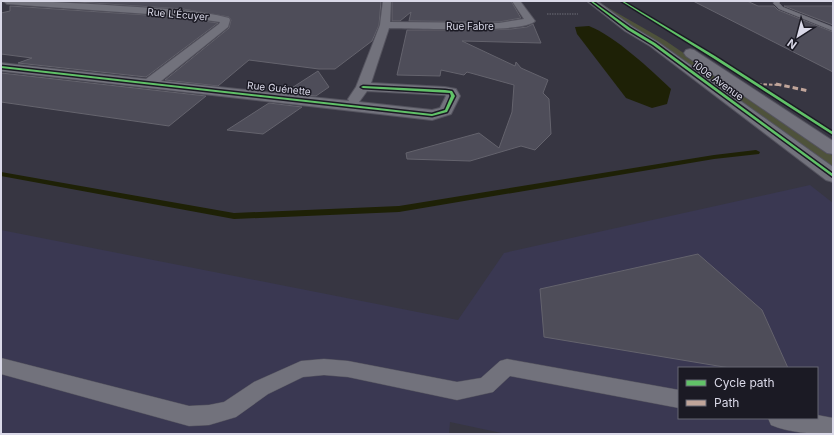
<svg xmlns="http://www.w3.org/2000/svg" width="834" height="435" viewBox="0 0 834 435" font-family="Inter,sans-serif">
  <rect width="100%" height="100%" fill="#373642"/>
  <path fill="#3a3852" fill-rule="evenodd" d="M810,185l23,18v231h-327l-56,-12 -1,12h-448v-204l457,90 46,-67zM679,368h138v50h-138z"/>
  <path fill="#4e523b" d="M598,2l68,39 167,115v11z"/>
  <path fill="#1e2106" d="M589,26c26,10 62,44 82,63l-4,15 -15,4 -26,-10 -49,-64 -2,-7z"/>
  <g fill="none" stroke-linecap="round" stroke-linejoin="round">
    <path fill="#1e2106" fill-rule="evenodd" d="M756,150l4,2 -1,2 -45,5 -315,53 -165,7 -233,-43v-4l233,41 165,-7 315,-51z"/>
  </g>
  <g fill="#4e4d59" stroke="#64636d">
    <path d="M62,1h319l-2,24 -7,16 -37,28h-16l-70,-9 -31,26 -53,-6 64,-52 2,-8 -2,-3 -46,-8z"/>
    <path d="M392,1h119l10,17 -22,4 -90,-1 2,-9 -11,9h-8z"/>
    <path d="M693,1h54l11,5h16l4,4 55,22v40z"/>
    <path d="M10,6l167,11 41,6 -72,54 -128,-14 14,-5 -31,-4v-41l9,-2z"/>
    <path d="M784,6h49v19z"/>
    <path d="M533,24l8,19 -79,-2 53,25 1,-4 5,6 27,12 -5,13 6,6 2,35 -16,16 -14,-4 -51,15 -63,-2 -1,-6 73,-20 20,15 13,-36 2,-27 -47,-13 -3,3 -23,-5 -1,6 -43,-1 10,-45h83l21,-1 16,-2z"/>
    <path d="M318,71l11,16 -13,9 -32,-3z"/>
    <path d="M1,73l205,23 -37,30 -168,-24z"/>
    <path d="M269,103l33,4 -39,27 -36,-4z"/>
    <path d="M698,254l64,56 26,58h-58l-186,-31 -4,-48z"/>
  </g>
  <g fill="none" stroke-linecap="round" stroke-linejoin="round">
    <g stroke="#54535e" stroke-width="1">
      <g id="service">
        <path d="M775,1h6l-2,2 4,4 50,20v4l-54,-22 -6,-6z"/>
        <path d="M1,358l188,48 20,-1 15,-3 30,-20 47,-21 23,-2 24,2 109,21 24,-4 19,-17 7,-2 172,31v18l-169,-32 -17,16 -36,8 -109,-23 -24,-2 -21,2 -35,17 -32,23 -27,8 -20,1 -188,-52z"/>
        <path d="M817,415l16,3v16c-21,0 -43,-1 -62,-9l-3,-7h49z"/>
      </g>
    </g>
    <g stroke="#54535e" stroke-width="2">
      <path id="minor" d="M3,1c45,0 89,3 134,6 30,2 62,3 92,11l1,2 -2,7 -67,54 188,20 -1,-2 8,-12 24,-62 3,-24h8l-1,21 109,1 25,-4 -12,-18h8l15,20c-11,13 -124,7 -146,7l-18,55 74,4 11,2 4,7 -9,18 -19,6 -431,-49v-8l145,16 73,-55 1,-2 -43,-6 -170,-12zM367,91l78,4 1,1 -6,12 -8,2 -73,-8z"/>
    </g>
    <g stroke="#54535e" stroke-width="2">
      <g id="tertiary">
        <path d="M587,1h10l36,26 25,15 175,125v15l-7,-2 -176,-134 -25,-15z"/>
        <path d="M690,49l4,1 139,91v13l-6,-1 -141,-97 -2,-3 2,-3z"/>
      </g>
    </g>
    <path stroke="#6d6c76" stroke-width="1" stroke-dasharray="1.5 1" stroke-linecap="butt" d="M547,14h31"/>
    <use href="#service" fill="#72727c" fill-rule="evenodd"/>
    <use href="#minor" fill="#72727c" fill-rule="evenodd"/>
    <use href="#tertiary" fill="#72727c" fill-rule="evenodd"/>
    <path stroke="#c0a59a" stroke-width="2" stroke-dasharray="3.5 2" stroke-linecap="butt" d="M758,84l23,1"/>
    <path stroke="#c0a59a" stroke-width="3" stroke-dasharray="5.5 3" stroke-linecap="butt" d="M776,84l33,7"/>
    <g stroke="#1b1a24" stroke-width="3">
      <g id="cycleway">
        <path d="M590,1h2l38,27 25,15 178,131v3l-180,-132 -25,-15z"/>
        <path d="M621,1h2l92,55 118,76v3l-120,-77z"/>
        <path d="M1,66l431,48 13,-4 6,-14 -1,-3 -87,-5 -2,-1 2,-1 82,4 7,1 3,5 -8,16 -15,4 -431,-48z"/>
      </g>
    </g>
    <use href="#cycleway" fill="#61c268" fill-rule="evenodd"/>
  </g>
  <g text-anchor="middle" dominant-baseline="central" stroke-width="3" stroke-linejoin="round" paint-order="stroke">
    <g font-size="10" fill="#dad9e8" stroke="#1b1a24">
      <text transform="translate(178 14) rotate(5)">Rue L'Écuyer</text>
      <text x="470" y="26">Rue Fabre</text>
      <text transform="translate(718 80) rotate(36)">100e Avenue</text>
      <text transform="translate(279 88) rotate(6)">Rue Guénette</text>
    </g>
  </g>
  <rect width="834" height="435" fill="none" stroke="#dad9e8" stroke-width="4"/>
  <rect x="678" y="367" width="140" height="52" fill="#1b1a24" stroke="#676672"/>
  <rect x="686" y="380" width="20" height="6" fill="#61c268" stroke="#676672"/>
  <text x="714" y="387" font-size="12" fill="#dad9e8">Cycle path</text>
  <rect x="686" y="400" width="20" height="6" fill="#c0a59a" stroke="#676672"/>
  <text x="714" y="407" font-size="12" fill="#dad9e8">Path</text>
  <g transform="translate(798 36) rotate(216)" stroke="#1b1a24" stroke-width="3" paint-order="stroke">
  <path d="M0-3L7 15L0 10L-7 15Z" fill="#dad9e8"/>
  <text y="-6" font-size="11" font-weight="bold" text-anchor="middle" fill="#dad9e8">N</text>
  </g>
</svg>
